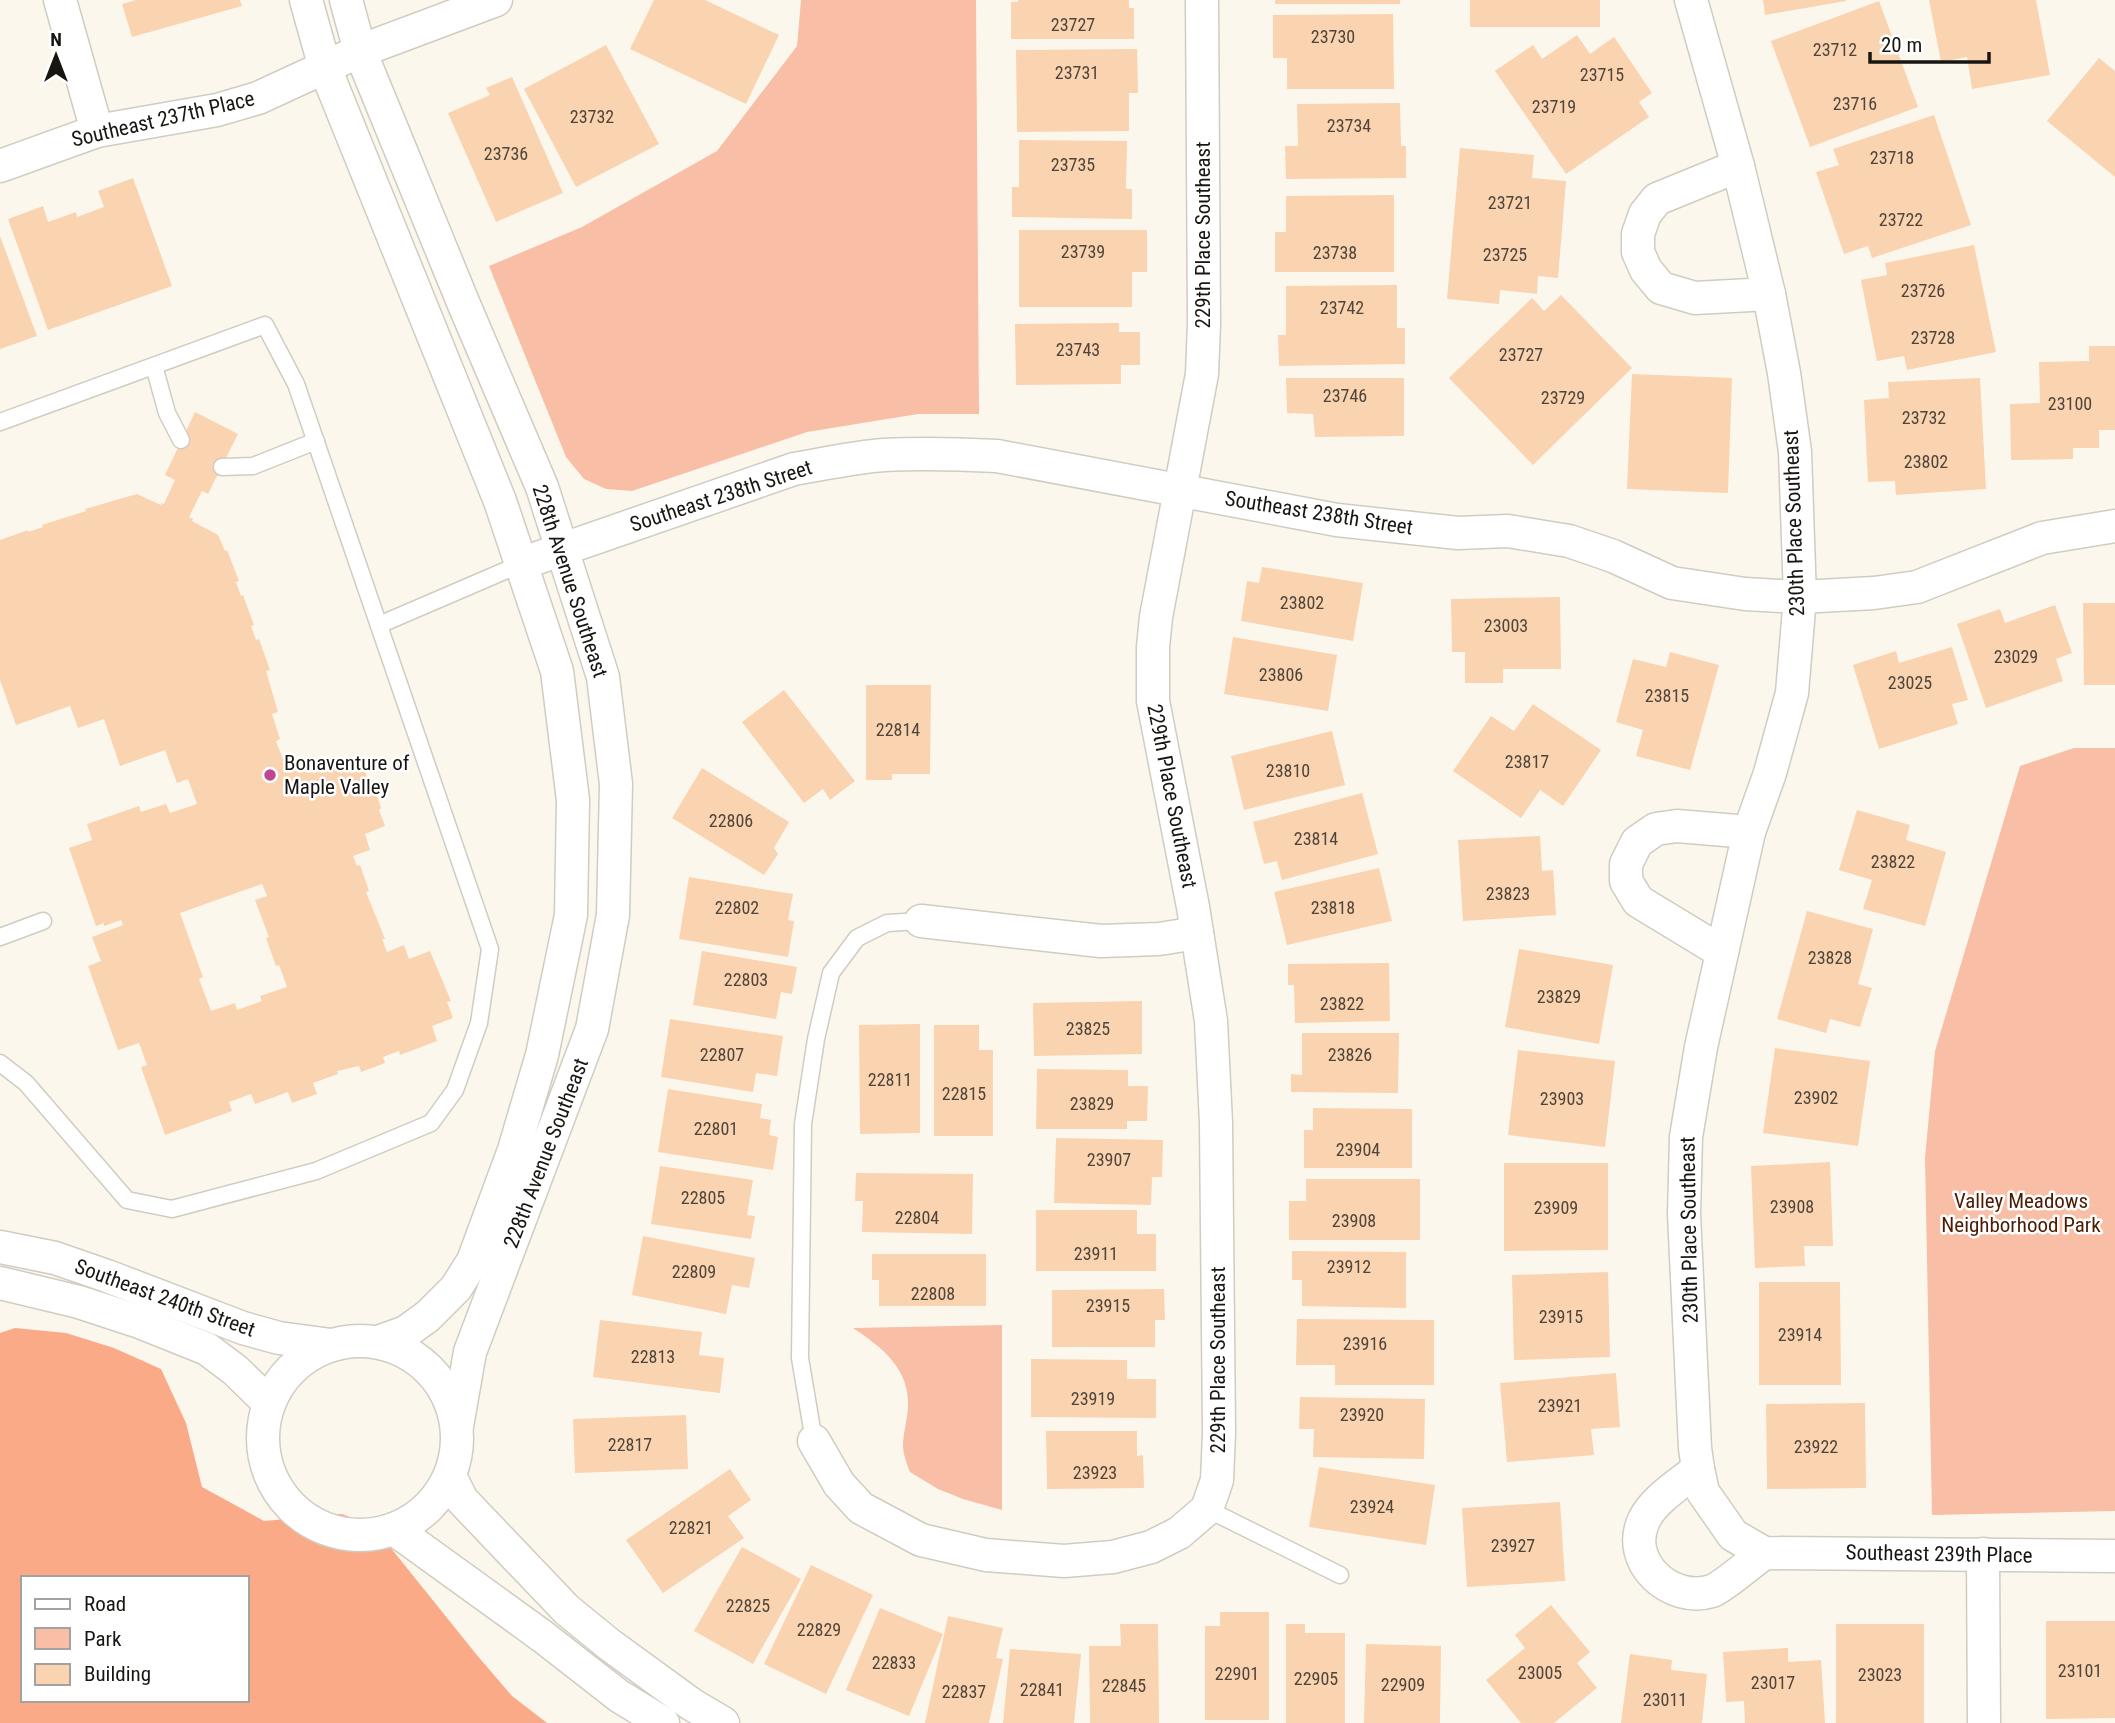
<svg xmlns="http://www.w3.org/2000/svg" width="2115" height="1723" viewBox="0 0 2115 1723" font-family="'Roboto Condensed',sans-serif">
  <rect width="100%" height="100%" fill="#fcf7ed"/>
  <g fill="#f8bea6">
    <path d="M801,0h175l3,414h-61l-111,18 -175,59 -26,-2 -22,-10 -18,-22 -77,-191 93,-39 135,-76 80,-105z"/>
    <path d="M2074,748h41v763l-183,4 -7,-357 10,-107 85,-285z"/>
    <path d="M1002,1325v185l-39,-11 -25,-10 -28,-17c-3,-8 -7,-18 -7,-26 0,-12 4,-25 5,-38 2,-39 -25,-60 -55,-80z"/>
  </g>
  <path fill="#faaa87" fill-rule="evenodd" d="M15,1328l51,5 48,15 47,21 25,54 16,64 62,34 78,-7 32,13 102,127 36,42 35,27h-547v-390zM23,1578h224v122h-224z"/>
  <g fill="#fad3b0" fill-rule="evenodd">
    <path d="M136,0h104l2,6 -110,31 -10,-33z"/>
    <path d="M654,0h51l74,35 -33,69 -116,-55z"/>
    <path d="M1018,0h111v8h5v31h-123v-37h7z"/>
    <rect x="1275" y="0" width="125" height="4"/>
    <rect x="1470" y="0" width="130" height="27"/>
    <path d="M1763,0h83v1l-81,14z"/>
    <path d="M1929,0h107l14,75 -78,14 -5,-32 -26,5z"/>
    <path d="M1879,1l39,106 -108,40 -39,-106z"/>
    <path d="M1393,14l1,75h-107v-31h-14v-43z"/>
    <path d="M1577,35l13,19 24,-17 38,56 -13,9 10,15 -83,57 -71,-103 38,-26 9,14z"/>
    <path d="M606,45l53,99 -83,43 -52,-98z"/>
    <path d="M1137,49l1,44h-9v38l-112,1 -1,-82z"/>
    <path d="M2099,58l16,13v106l-68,-56z"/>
    <path d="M512,77l51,116 -67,29 -48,-109 42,-18 -4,-7z"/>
    <path d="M1400,103l1,43h5v32l-120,1 -1,-33h13l-1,-42z"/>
    <path d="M1934,115l37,110 -99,33 -4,-12 -24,8 -28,-82 23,-7 -6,-16z"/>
    <path d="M1019,140l108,1 -1,48h6v30l-120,-2v-30h7z"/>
    <path d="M1460,148l74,7 -2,23 34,3 -8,97 -20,-2 -1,18 -37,-4 -1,14 -52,-5z"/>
    <path d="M133,178l39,108 -124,44 -40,-111 35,-13 5,16 28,-10 1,5 27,-10 -6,-16z"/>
    <path d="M1394,195v77h-119v-40h11v-36z"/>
    <path d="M1019,230h128v42h-15v35h-113z"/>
    <path d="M0,236l37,100 -37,13z"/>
    <path d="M1974,245l22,107 -89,18 -3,-14 -27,5 -16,-81 26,-5 -2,-12z"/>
    <path d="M1397,285v43h8v36l-126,2 -1,-31h8v-49z"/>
    <path d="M1561,295l71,73 -99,97 -84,-87 83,-80 12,13z"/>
    <path d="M1119,323v9h21v33h-19v19l-105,1 -1,-61z"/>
    <path d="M2089,346h26v84h-16v18h-26v11l-62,1 -1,-56 30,-1 -1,-41 50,-1z"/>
    <path d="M1632,374l100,4 -4,115 -101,-4z"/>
    <path d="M1286,378h118v58l-89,1 -2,-23 -26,-1z"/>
    <path d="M1980,378l6,111 -90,6 -1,-14 -27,1 -4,-82 25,-2 -1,-16z"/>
    <path d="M195,412l43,22 -30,60 -6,-3 -13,26 4,2 -1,2 26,14 7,16 2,-1 12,31 -3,1 5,14 2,-1 11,30 -3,1 5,14 3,-1 11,31 -4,1 12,41 -6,2 8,25 -4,2 12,31 47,-16 5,14 22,-8 6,18 3,-2 10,30 -2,2 6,16 -20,8 5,16 -17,6 4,10 3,-1 9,26 -3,1 19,47h-3l5,13 17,-7 5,14 21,-8 21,50 -4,1 6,16 -21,8 5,15 -37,14 -1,-4 -16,6 2,6 -24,9 -2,-6 -22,5 1,3 -25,9 4,11 -25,9 -4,-11 -33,12 -4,-10 -22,8 3,9 -67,24 -24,-68 6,-2 -8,-22 -21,7 -30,-84 13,-5 -9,-24 31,-12 -2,-5 -17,6v-3l-8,3 -27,-78 23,-8 -5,-16 52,-18 2,6 25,-8 4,9 27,-9 -9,-25 -11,4 -12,-33 -45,16 -16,-47 -26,9 -8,-22 -54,19 -16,-45v-140l28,-10v2l15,-5 -1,-2 44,-14 -1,-2 52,-15 24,11v-2l3,1 11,-24 -10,-5zM262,884l5,12 -12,4 14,37 -3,1 10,28 3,-1 8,22 -27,9 2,5 -25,9 -2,-7 -24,8 -12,-32 4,-2 -23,-64z"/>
    <path d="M1262,567l101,16 -10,58 -112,-20 6,-40 12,2z"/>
    <path d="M1560,597l1,72h-58v14h-38v-31h-13l-1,-53z"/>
    <path d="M2083,603h32v82h-31z"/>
    <path d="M2055,605l17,48 -16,6 7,22 -77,27 -29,-84 43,-15 5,14z"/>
    <path d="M1233,637l104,18 -9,56 -104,-17z"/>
    <path d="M1952,647l16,53 -16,4 6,20 -79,25 -26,-84 43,-14 3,12z"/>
    <path d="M1670,652l49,13 -29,105 -54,-14 7,-26 -27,-8 17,-63 33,8z"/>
    <path d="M866,685h65l-1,89h-38v6h-26z"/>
    <path d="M784,690l71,91 -25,19 -7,-11 -19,14 -62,-81z"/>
    <path d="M1533,704l68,46 -38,56 -23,-16 -19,28 -68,-47 38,-55 23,15z"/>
    <path d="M1332,731l13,54 -101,25 -13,-54z"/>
    <path d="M702,768l87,54 -15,26 4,6 -14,21 -92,-57z"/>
    <path d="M1362,793l16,61 -96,26 -5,-19 -13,3 -11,-42z"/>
    <path d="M1857,810l53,15 -4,15 40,12 -21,74 -62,-17 9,-29 -33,-10z"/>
    <path d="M1540,836l2,35 11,-1 3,45 -93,6 -5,-81z"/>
    <path d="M1379,868l13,53 -105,24 -13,-53z"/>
    <path d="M689,877l104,17 -5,26 6,1 -6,36 -109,-18z"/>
    <path d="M1807,911l66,18 -15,55 14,4 -12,39 -30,-8 -4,14 -49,-14z"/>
    <path d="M1519,949l94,16 -14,79 -94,-17z"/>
    <path d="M702,951l95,16 -5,27 -11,-2 -5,27 -83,-14z"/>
    <path d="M1389,963l1,58 -95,2 -1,-38h-6v-21z"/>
    <path d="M1142,1001v53l-108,2 -1,-53z"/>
    <path d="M670,1019l113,17 -6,40 -21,-3 -3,19 -92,-15z"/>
    <path d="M920,1024v109l-60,1 -1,-109z"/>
    <path d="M934,1025h45v25h14v86h-59z"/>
    <path d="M1302,1033h97l-1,60 -107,-1v-18l11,1z"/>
    <path d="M1775,1048l95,13 -12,85 -95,-13z"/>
    <path d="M1518,1050l97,11 -10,86 -97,-12z"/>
    <path d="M1037,1069l91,1v16h20l-1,35h-20v8h-91z"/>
    <path d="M668,1089l94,15 -2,14 11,2 -2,15 9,2 -5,33 -115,-18z"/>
    <path d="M1313,1108l99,1v59h-108v-38h9z"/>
    <path d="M1056,1138l107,2 -1,37h-10l-1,28 -97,-2z"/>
    <path d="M1830,1162l3,84h-29l1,20 -50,2 -4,-102z"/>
    <path d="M1504,1163h104v87l-104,1z"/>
    <path d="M660,1166l93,14 -6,35 8,1 -4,23 -100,-15z"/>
    <path d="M856,1173l117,1 -1,60 -110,-2 1,-31h-8z"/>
    <path d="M1306,1179h114v61h-131v-39h17z"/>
    <path d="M1036,1210h101v24h19v37h-120z"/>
    <path d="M643,1236l112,22 -6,30 -17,-3 -6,29 -94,-19z"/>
    <path d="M1292,1251l114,1v56l-104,-2v-26h-10z"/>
    <path d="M872,1254h114v52h-107v-26h-7z"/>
    <path d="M1608,1272l2,85 -96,3 -2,-85z"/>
    <path d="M1759,1282h81l1,103h-82z"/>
    <path d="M1164,1289l1,31h-10v27h-103v-57z"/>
    <path d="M1297,1319l137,1v65h-99v-20h-39z"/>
    <path d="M600,1320l102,12 -3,23 25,3 -4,35 -127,-16z"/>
    <path d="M1031,1359l96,1v19h29v39l-125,-1z"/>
    <path d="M1616,1373l4,54 -29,2 3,26 -87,7 -7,-79z"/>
    <path d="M1300,1397l125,2 -1,60 -111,-2 1,-28h-15z"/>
    <path d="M1865,1403l1,85 -99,1 -1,-85z"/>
    <path d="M686,1415l2,54 -113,4 -2,-54z"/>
    <path d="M1046,1431h91v25l6,-1 1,33 -97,1z"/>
    <path d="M1319,1467l116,18 -9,60 -117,-18z"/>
    <path d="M730,1469l21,31 -23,16 16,22 -81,55 -37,-53z"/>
    <path d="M1560,1502l5,79 -98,6 -5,-79z"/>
    <path d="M742,1547l59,32 -48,85 -59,-33z"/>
    <path d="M811,1565l62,30 -47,99 -62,-30z"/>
    <path d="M1551,1605l39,47 -13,11 20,25 -43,35h-33l-35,-43 39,-32 -10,-13z"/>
    <path d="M880,1608l63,26 -34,82 -63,-26z"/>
    <path d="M1220,1612h49v108h-64v-94h15z"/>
    <path d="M948,1616l55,12 -7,30 7,1 -14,64h-64z"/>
    <path d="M2046,1621h69v97l-69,1z"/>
    <path d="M1120,1624h38l1,99h-69l-1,-77h32z"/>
    <path d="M1286,1624h19v9h40v90h-59z"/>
    <rect x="1836" y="1624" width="88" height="99"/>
    <path d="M1366,1644l75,2 -1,77h-76z"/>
    <path d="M1788,1648v14l33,-2 4,63h-80l-1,-22 -18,1 -3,-50z"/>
    <path d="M1010,1649l71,5 -7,69h-71z"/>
    <path d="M1630,1654l42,6 -1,10 36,4 -5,49h-81z"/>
  </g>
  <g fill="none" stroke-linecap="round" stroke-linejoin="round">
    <g stroke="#d1ccc2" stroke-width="19">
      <g id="service">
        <path d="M154,366l13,47 14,27"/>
        <path d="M0,422l265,-97 31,59 194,565 -11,74 -24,67 -24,33 -115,48 -144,38 -45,-9 -101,-117 -26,-20"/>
        <path d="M222,467l31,-1 63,-25"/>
        <path d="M379,625l144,-62"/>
        <path d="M0,937l43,-16"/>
        <path d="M814,1441l-14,-83 3,-234 13,-85 15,-66 26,-35 30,-15 34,-2"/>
        <path d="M1207,1509l133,66"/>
      </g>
    </g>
    <g stroke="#d1ccc2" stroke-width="35">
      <g id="minor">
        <path d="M60,0l37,131"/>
        <path d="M306,0l19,68 175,433 57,170 16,129 -2,115 -29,140 -28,95 -41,111 -17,27 -28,28 -22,16 -28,10"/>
        <path d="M346,0l14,51 105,256 77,180 61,190 13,107 -3,131 -21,114 -122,323 -13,74"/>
        <path d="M1691,0l47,166 31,128 15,79 11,79 5,145 -8,96 -22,80 -21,59 -48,215 -15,90 -2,77 11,234 3,21 5,23 30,43 31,18 351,3"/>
        <path d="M0,166l97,-35 120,-21 41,-12 102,-47 136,-51"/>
        <path d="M1738,166l-81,33 -12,15 -7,20v18l8,18 15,18 34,10 74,-4"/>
        <path d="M523,563l271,-94c30,-5 60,-12 90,-14 38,-2 75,-1 113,1l340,64 121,13 50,-2 61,10 44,15 59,27 73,11 55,3 74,-4 43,-6 125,-49 73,-12"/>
        <path d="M921,921l180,20 58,-2 38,-6"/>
        <path d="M1722,952l-84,-51 -12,-20v-17l11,-22 19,-13 21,-3 72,6"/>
        <path d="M0,1247l55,11 52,18 136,52 36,10 52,7"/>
        <path d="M0,1283l79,19 58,19 70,28 28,21 34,33"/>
        <circle cx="360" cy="1438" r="97"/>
        <path d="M814,1441l25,43 22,24 60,32 65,15 78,6 49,-4 38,-10 28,-14 28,-24 10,-29 2,-47 -3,-310 -5,-102 -18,-114 -40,-206v-54l3,-30 46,-243 2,-50 -2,-324"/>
        <path d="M1698,1469c-18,15 -44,30 -54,51 -20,42 27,84 68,71 11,-4 41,-30 52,-38"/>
        <path d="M450,1476l12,24 105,110 43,35 81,59 32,19"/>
        <path d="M394,1529l148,107 77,60 44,27"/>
        <path d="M1983,1554l1,169"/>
      </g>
    </g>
    <use href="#service" stroke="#fff" stroke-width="16"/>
    <use href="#minor" stroke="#fff" stroke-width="32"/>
  </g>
  <circle fill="#c14595" stroke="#fff" stroke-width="2.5" cx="270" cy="775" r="7"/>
  <g text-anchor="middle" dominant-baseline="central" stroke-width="5" stroke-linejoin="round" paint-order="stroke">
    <g font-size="18" fill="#50453a">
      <text x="1073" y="24">23727</text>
      <text x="1333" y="36">23730</text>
      <text x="1835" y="49">23712</text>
      <text x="1077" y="72">23731</text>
      <text x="1602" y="74">23715</text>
      <text x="1855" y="103">23716</text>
      <text x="1554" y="106">23719</text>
      <text x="592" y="116">23732</text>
      <text x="1349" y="125">23734</text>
      <text x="506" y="153">23736</text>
      <text x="1892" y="157">23718</text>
      <text x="1073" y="164">23735</text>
      <text x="1510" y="202">23721</text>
      <text x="1901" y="219">23722</text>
      <text x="1083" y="251">23739</text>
      <text x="1335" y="252">23738</text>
      <text x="1505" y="254">23725</text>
      <text x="1923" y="290">23726</text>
      <text x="1342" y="307">23742</text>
      <text x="1933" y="337">23728</text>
      <text x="1078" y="349">23743</text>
      <text x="1521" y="354">23727</text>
      <text x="1345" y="395">23746</text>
      <text x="1563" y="397">23729</text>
      <text x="2070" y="403">23100</text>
      <text x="1924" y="417">23732</text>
      <text x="1926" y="461">23802</text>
      <text x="1302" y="602">23802</text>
      <text x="1506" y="625">23003</text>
      <text x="2016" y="656">23029</text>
      <text x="1281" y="674">23806</text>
      <text x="1910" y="682">23025</text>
      <text x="1667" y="695">23815</text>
      <text x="898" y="729">22814</text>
      <text x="1527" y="761">23817</text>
      <text x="1288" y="770">23810</text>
      <text x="731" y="820">22806</text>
      <text x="1316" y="838">23814</text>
      <text x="1893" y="861">23822</text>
      <text x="1508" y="893">23823</text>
      <text x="737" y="907">22802</text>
      <text x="1333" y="907">23818</text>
      <text x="1830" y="957">23828</text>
      <text x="746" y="979">22803</text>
      <text x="1559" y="996">23829</text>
      <text x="1342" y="1003">23822</text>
      <text x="1088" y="1028">23825</text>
      <text x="722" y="1054">22807</text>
      <text x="1350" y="1054">23826</text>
      <text x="890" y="1079">22811</text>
      <text x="964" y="1093">22815</text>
      <text x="1816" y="1097">23902</text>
      <text x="1562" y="1098">23903</text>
      <text x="1092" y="1103">23829</text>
      <text x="716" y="1128">22801</text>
      <text x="1358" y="1149">23904</text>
      <text x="1109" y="1159">23907</text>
      <text x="703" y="1197">22805</text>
      <text x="1792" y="1206">23908</text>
      <text x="1556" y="1207">23909</text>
      <text x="917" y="1217">22804</text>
      <text x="1354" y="1220">23908</text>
      <text x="1096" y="1253">23911</text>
      <text x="1349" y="1266">23912</text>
      <text x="694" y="1271">22809</text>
      <text x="933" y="1293">22808</text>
      <text x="1108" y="1305">23915</text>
      <text x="1561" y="1316">23915</text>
      <text x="1800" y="1334">23914</text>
      <text x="1365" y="1343">23916</text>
      <text x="653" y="1356">22813</text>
      <text x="1093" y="1398">23919</text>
      <text x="1560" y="1405">23921</text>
      <text x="1362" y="1414">23920</text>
      <text x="630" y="1444">22817</text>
      <text x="1816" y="1446">23922</text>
      <text x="1095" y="1472">23923</text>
      <text x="1372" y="1506">23924</text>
      <text x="691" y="1527">22821</text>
      <text x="1513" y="1545">23927</text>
      <text x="748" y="1605">22825</text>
      <text x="819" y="1629">22829</text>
      <text x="894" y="1662">22833</text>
      <text x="2080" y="1670">23101</text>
      <text x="1540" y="1672">23005</text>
      <text x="1237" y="1673">22901</text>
      <text x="1880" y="1674">23023</text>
      <text x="1316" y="1678">22905</text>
      <text x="1773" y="1682">23017</text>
      <text x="1403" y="1684">22909</text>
      <text x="1124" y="1685">22845</text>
      <text x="1042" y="1689">22841</text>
      <text x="964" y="1691">22837</text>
      <text x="1665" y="1699">23011</text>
    </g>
    <g font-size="21" fill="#171612" stroke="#fff">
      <text transform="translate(163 119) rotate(-13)">Southeast 237th Place</text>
      <text transform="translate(1203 235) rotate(-90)">229th Place Southeast</text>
      <text transform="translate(721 496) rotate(-18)">Southeast 238th Street</text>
      <text transform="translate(1319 513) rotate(9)">Southeast 238th Street</text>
      <text transform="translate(1794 523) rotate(-92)">230th Place Southeast</text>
      <text transform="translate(570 581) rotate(72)">228th Avenue Southeast</text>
      <text transform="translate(1172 796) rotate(79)">229th Place Southeast</text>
      <text transform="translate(546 1153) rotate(-69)">228th Avenue Southeast</text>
      <text transform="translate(1689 1230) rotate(-91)">230th Place Southeast</text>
      <text transform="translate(165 1298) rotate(20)">Southeast 240th Street</text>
      <text transform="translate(1218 1360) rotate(-90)">229th Place Southeast</text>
      <text transform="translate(1939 1554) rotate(1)">Southeast 239th Place</text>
    </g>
    <g font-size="21" fill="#171612" stroke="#fff" text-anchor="start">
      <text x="284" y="763">Bonaventure of<tspan x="284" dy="24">Maple Valley</tspan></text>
    </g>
    <g font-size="21" fill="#4c1b02" stroke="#fff">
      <text x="2021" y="1201">Valley Meadows<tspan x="2021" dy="24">Neighborhood Park</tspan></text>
    </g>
  </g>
  <rect x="21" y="1576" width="228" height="126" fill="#ffffff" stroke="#a2a2a0" stroke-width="2"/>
  <rect x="35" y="1599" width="35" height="10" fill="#ffffff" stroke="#a2a2a0" stroke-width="2"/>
  <text x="84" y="1611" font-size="21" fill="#171612">Road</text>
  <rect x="35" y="1628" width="35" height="21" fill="#f8bea6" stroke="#a2a2a0" stroke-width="2"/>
  <text x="84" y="1646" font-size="21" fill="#171612">Park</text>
  <rect x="35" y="1664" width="35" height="21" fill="#fad3b0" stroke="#a2a2a0" stroke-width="2"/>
  <text x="84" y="1681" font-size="21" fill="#171612">Building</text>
  <g transform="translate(56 56)" stroke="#ffffff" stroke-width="5" paint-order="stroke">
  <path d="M0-5L12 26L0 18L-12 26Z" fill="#171612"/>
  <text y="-10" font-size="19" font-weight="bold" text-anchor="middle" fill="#171612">N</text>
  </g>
  <path d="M1870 52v10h119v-10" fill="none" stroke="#171612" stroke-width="3.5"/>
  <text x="1881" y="52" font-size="21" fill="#171612" stroke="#ffffff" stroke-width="5" paint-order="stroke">20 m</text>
</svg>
